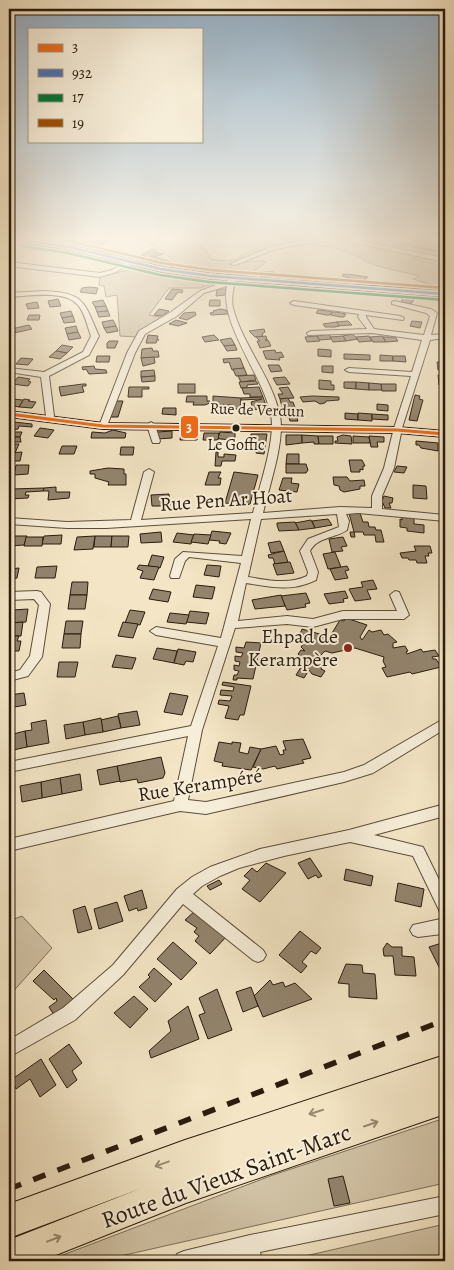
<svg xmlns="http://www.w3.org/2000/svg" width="454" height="1270" viewBox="0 0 454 1270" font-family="Alegreya,serif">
  <rect width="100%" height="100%" fill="#f3e5c5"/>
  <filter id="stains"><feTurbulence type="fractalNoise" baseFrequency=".004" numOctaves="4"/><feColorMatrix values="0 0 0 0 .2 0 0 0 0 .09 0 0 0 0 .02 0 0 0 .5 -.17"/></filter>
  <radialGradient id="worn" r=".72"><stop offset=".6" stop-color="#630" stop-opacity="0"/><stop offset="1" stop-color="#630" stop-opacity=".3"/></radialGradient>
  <g fill="#d1c3a6" stroke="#7e6f5a">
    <path d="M137,240h53l16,10 4,9 14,2 12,-2 31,-19h178v50l-32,-11 7,-3c-15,-4 -30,-6 -45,-11 -6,-2 -11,-5 -17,-8 -40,-20 -84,-15 -123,5 11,3 21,-4 31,0l-19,14 -68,-10 -21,-19z"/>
    <path d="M132,269l80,11 6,2 -18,6h-31l-20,27 16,3 -29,19 -16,-1 -3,-41 -11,2 -2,-11 -5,-1 1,-8z"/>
    <path d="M22,916l30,32 -43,48v-75z"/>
    <path d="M445,1118v65l-347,78h-51l226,-86z"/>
    <path d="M445,1224v37h-155l2,-2z"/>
  </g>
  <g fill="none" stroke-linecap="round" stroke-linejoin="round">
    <path stroke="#7a6b56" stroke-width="2.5" d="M399,240l-1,2 4,2 43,9"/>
  </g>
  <g fill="#93846d" stroke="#2b1b0d">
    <path d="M87,240l6,1 17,-1 -11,6 -16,-4z"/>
    <path d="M152,249l5,1 -3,2 9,2 -17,6 -9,-2z"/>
    <path d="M157,258l11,3 3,1 -3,3 -17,-4z"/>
    <path d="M261,272h13l-3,5 -11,-1z"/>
    <path d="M343,274l12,1 13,2 -3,3 -13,-1 -10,-3z"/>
    <path d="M89,287l9,1 -2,6 -16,-2 2,-4z"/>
    <path d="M172,289l11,1 -1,3 -4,-1 -6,8 -7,-1z"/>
    <path d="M217,289h9l-1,6 -9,1z"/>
    <path d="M398,297l15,2 1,1 -3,4 -10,-2 2,-3 -6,-1z"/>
    <path d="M58,299l3,7 -11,1 -2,-6z"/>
    <path d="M103,300l3,6 -11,1 -3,-5z"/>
    <path d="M210,300h10v6h-11z"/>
    <path d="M37,302l2,6 -11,1 -2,-5z"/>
    <path d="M106,306l2,5 -11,1 -2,-5z"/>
    <path d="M159,309l10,2 -7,5 -8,-1z"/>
    <path d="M220,309l6,1 2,4 -17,1 -1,-2 4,-1 -1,-1z"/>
    <path d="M318,310l10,1 4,1 -2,3h-4l-10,-2z"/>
    <path d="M71,311l2,5 -11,2 -2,-5z"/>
    <path d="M108,311l2,5 -11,1 -2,-5z"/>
    <path d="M195,312l1,3 -9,5 -8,-2 5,-5z"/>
    <path d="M332,312h4l10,2 -2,3h-4l-9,-2z"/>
    <path d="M29,315h11l-1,5h-12z"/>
    <path d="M73,316l2,6 -11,1 -2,-5z"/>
    <path d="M113,320l3,6 -12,2 -2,-6z"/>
    <path d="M176,320l11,3 -9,3 -9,-2z"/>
    <path d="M348,321l4,4 -14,1 -2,-4z"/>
    <path d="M412,321l10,1 -2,6 -10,-2z"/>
    <path d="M337,322l2,4 -4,1h-10l-2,-3z"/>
    <path d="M29,325l3,4 -18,4 -3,-4z"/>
    <path d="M76,326l2,6 -11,2 -2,-6z"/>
    <path d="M116,326l2,5 -11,2 -3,-5z"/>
    <path d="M264,329l1,3 -3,2 1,3h-8l-6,-6z"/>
    <path d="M78,332l3,6 -12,2 -2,-6z"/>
    <path d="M329,334l3,5 -13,1 -2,-4z"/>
    <path d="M352,334l6,5 -12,2 -3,-5z"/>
    <path d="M148,335l10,1 -1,3 2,1h-2l-1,3h-10z"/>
    <path d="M214,335l5,5 -14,2 -3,-5z"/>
    <path d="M266,336l1,4h-2h3l3,6 -11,2 -3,-7h3l-4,-4z"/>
    <path d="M317,336l3,5 -13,1 -2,-5z"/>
    <path d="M343,336l3,5 -13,1 -3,-5z"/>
    <path d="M369,336l3,5 -13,1 -3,-5z"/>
    <path d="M382,336l4,6h-13l-3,-5z"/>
    <path d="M383,337h12l3,4 -12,1z"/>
    <path d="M231,338l4,7 -11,1 -4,-6z"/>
    <path d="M109,341h9l-3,7h-8v-5z"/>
    <path d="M62,345l11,2 -6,6 -11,-2z"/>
    <path d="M235,345l2,5 -10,1 -3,-5z"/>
    <path d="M152,348l1,3h5l1,6 -18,1 1,-9z"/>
    <path d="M318,349l13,1v7l-13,-1z"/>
    <path d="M275,350l1,3 5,-1 3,5 -5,1 1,2 -14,-1 -3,-8z"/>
    <path d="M56,351l11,2 -7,6 -11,-2z"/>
    <path d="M344,354l26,1v5l-26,-1z"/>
    <path d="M380,355l13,1v5h-13z"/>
    <path d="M97,356h13l-1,6h-13z"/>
    <path d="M393,356h12l1,6 -13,-1z"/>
    <path d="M154,357l1,6 -12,3 -2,-8z"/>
    <path d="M21,358l12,1 -5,6 -12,-1z"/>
    <path d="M240,358l4,10 -12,2 -3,-8 -5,1 -1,-4z"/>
    <path d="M437,362h8v10l-7,-2z"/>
    <path d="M268,365h11l3,6 -11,1z"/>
    <path d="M94,366l1,3 11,1 1,3 -18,1 -3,-5 -3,1 -1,-3z"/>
    <path d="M322,366h11v7l-11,-1z"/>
    <path d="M244,368l3,7 -11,1 -3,-7z"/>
    <path d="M154,370l1,6 -14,1v-6z"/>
    <path d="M254,375l2,5 -15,2 -3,-6z"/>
    <path d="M438,375l7,1v9h-6z"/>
    <path d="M155,376v5l-13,1 -1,-5z"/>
    <path d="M18,377l12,2 -2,2 3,1 -3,4 -16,-2z"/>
    <path d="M285,377l5,7 -13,1 -4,-7z"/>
    <path d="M319,380l12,1v4h3v5l-15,-1z"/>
    <path d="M256,381l2,3 -11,1v3h-6l-2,-6z"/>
    <path d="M344,382h12v7l-12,-1z"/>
    <path d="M356,382l13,1v7l-13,-1z"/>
    <path d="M369,383l12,1 1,6h-13z"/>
    <path d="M83,384h3v2h-4l2,6 -23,4 -2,-9z"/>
    <rect x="178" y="384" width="17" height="9"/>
    <path d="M381,384h15v7h-14z"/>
    <path d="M129,387h20v2h-7v8h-14z"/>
    <path d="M259,387l4,10h-13v-3h-6l-2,-6z"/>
    <path d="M288,387l6,11 -14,1 -2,-5h5l-4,-6z"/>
    <path d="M415,395l5,1 -1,3 4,1 -6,21 -8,-1z"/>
    <path d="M187,396h20v5h3v2l-5,2h-12l1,-3h-8z"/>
    <path d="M213,396l28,2 -1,11h-5l-2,-4h-20z"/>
    <path d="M312,396l27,1v3l-13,1 -1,2 -5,1 -5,-3 -12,1 -3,-5z"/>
    <path d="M263,397l4,11 -6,2 -8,-1 -2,-7 11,-3 -21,1v-2z"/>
    <path d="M288,398l2,4h3l3,8 -13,1 -3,-12z"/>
    <path d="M12,399l11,1 -4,7 -10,-2z"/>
    <path d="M24,399l6,1 -2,1 8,1 -4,6 -13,-1z"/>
    <path d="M115,401h8l-5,16h-8z"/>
    <path d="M377,404l11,1v6l-11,-1z"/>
    <path d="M163,408h13v7l-14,-1z"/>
    <path d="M294,410l4,11h-8l-1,-4h-4l-2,-6z"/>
    <path d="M345,413l13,1v6l-13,-1z"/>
    <path d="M358,413l14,1v7l-14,-1z"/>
    <path d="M372,414l16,1v5l-16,-1z"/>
    <path d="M14,422l18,2v3l-13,-1 -1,3 -6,1z"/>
    <path d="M40,428l14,2 -6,8 -14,-2z"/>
    <path d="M113,430l13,3 -1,5h-34l1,-6 13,1z"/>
    <path d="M172,431v7l-15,1v-7z"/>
    <path d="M11,432h11l-2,5h-10z"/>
    <path d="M220,432l15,1v7l-15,-1 -2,-1z"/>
    <path d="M181,433h17l-1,7h-17z"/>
    <path d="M204,433h15l-1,7h-15z"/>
    <path d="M251,434h16l-3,20 -8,-1 2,-9h-8z"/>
    <path d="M286,435h16v8l-16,2z"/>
    <path d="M302,435l16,1 1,8h-5v-2l-12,1z"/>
    <path d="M343,435l8,1 1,8 -17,-1v-2h3l-1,-4z"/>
    <path d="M318,436h15v8h-14z"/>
    <path d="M353,436l16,1 1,6h-17z"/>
    <path d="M369,436l15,1v5h-7l1,5h-7z"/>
    <path d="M10,437h10l1,5h-12z"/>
    <path d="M416,441l22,2v8l-17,-3 -2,-3h-3z"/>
    <path d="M9,444h10l-4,9h-6z"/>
    <path d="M62,446h15l-3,8h-15z"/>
    <path d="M121,447h13l-1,8h-13z"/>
    <path d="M22,452l-2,9h-11v-8z"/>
    <path d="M216,452h2v5h6v-3l12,1 -1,6h-13l-1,5h-6z"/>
    <path d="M287,454h12v10h-13z"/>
    <path d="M349,460h13l3,6h-2v4l-3,-1v3h-9z"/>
    <path d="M286,464h20l2,6 -2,3h-20z"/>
    <path d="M16,465h13l-1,9 -14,1z"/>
    <path d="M397,466l10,1 -3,6 -10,-1z"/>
    <path d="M108,468l16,1v5h2v11h-18l1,-3 -14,-4v-4h-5v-3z"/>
    <path d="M209,472h12l-3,6h3l-1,7h-15z"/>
    <path d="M234,472l24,3 -8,29 -4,1 -21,-2z"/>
    <path d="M333,477h14l3,4 14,-1 1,6h-5v3l-16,3 -4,-2 -1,-4 -5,-1z"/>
    <path d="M283,478h9l-1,5 8,1 -2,8 -18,-2z"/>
    <path d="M413,485l13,1 1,13 -14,-1z"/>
    <path d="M56,487v5h14l-1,6 -21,2 1,-9h-6l1,-3z"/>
    <path d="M44,488l-1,3 -17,1 -1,3h4l-1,3 -19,1 2,-10z"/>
    <path d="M169,494l1,12h-18l-1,-11z"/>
    <path d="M384,496l9,2 -1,5h-3l2,5h-6l-3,-7z"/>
    <path d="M349,513h11l3,9h5l1,5h6l1,3h5l3,12h-8l-1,-7h-11l-1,-3h-9l1,5h-4l-1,-5h4z"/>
    <path d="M402,517l12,1v6l10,1v8l-17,-2v-3l-7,-1v-8l2,1z"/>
    <path d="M328,519l4,6 -17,3 -3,-7z"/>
    <path d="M311,520l4,8 -16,2 -4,-7z"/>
    <path d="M295,522l4,8 -20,1 -2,-6v-2z"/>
    <path d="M212,531l19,2 -5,11 -7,-1 1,-2 -11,-1z"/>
    <path d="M161,532l1,10 -21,1 -1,-9z"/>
    <path d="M177,533l17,2 -3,9 -18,-2z"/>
    <path d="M194,534l17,1 -3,9 -17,-2z"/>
    <path d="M62,535l-1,9h-19l2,-8z"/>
    <path d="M9,536h18l-3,9 -15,1z"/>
    <path d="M95,536h17l-1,11h-17z"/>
    <path d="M95,536l-2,13 -19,1 3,-13z"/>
    <path d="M112,536h17l-1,11h-17z"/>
    <path d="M26,537h17l-1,9h-18z"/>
    <path d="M343,537l4,9 -6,1 2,4 -11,1 -3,-13z"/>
    <path d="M280,541l4,10 -13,2 -3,-10z"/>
    <path d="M414,546h16l2,7h-4l1,3h-4l2,7h-10l-1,-3h-7l-1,-2h-6l-2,-5 16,-2z"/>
    <path d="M284,551l4,11 -13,2 -2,-6h-4l-1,-3z"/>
    <path d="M335,552l6,15 -13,2 -5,-15z"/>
    <path d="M152,555l12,2 -4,11 -12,-2z"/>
    <path d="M290,562l4,11 -17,2 -4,-11z"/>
    <path d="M139,565l20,2 -5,13 -14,-2 3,-7 -6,-2z"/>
    <path d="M207,565l14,1 -2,11 -15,-2z"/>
    <path d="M57,566l-2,12h-20l2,-11z"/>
    <path d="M347,566l2,4 -4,1 3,7 -13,2 -5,-11z"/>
    <path d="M19,568l-2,10 -8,1v-10z"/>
    <path d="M373,580l4,9 -10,1 4,9 -16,2 -6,-12 14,-2 -2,-5z"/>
    <path d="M72,582h16l-1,13h-17z"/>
    <path d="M196,585l19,2 -3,12 -19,-2z"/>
    <path d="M153,589l18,3 -3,10 -19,-3z"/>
    <path d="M345,591l3,7 -5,1 1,3 -15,2 -5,-10z"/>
    <path d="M306,593l4,10 -5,1 1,3 -19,3 -6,-14z"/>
    <path d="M70,595h17l-2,14h-17z"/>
    <path d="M281,595l4,11 -30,3 -3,-9z"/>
    <path d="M28,609l-2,13 -16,1 3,-13z"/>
    <path d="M130,610l15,2 -5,13 -15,-2z"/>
    <path d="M190,611l19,2 -3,11 -20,-2z"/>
    <path d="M170,613l19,2 -3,9 -19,-2z"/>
    <path d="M346,618l21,7 -7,12 2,3 7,-10 3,2 9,-2 3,5 4,-1 9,8 -4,1v5l12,-2 3,5 -2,1 1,2 14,-5 2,3 12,-2 4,6 -7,1 1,2h3l5,8 -29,7 -2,-2 -23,5 -5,-9 4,-1 -3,-6 1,-4 -29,-9 -23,5 -7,-2 -6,6 8,3 -6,9 4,2 -4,6 -9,-3 -3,-4 -5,8 -8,-3 5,-8 -4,-2 4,-8 -3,-3 3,-4 4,1 -4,-4 5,-7 -2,-5 -4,-1 2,-5 21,6 -1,2 4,2 6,-2 2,-3 -2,-1 8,-13 4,1z"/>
    <path d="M66,621h17l-2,13h-17z"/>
    <path d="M23,622l-2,14h-12v-13z"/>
    <path d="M123,622l15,2 -5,14 -15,-2z"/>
    <path d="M64,634h17l-1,14h-18z"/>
    <path d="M9,636h10l-2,5h4l-2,10h-10z"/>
    <path d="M246,642l15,1 -8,36 -16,-1v2h-4l1,-5h3l2,-4 -5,-1v-5l5,1 1,-4 -5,-1v-5l6,1 2,-4 -7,-1v-5l8,1z"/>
    <path d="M157,648l20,3 -3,12 -21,-4z"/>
    <path d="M178,649l18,3 -3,10 -7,-1 -2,4 -10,-2z"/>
    <path d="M116,655l20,3 -4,11 -20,-2z"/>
    <path d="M59,662h19l-3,15h-18z"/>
    <path d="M223,682l28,4 -7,29h-4l-2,5 -13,-2 4,-12 -11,-2 1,-4 11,1 2,-5 -12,-1 1,-5 12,1 1,-4 -12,-2z"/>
    <path d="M24,693l2,12 -17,3v-13z"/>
    <path d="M170,693l18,3 -6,19 -18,-3z"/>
    <path d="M137,711l3,14 -19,3 -3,-14z"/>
    <path d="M118,716l3,12 -18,4 -2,-12z"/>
    <path d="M101,718l2,14 -18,3 -2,-13z"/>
    <path d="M46,720l3,23 -22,4 -2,-16 7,-1 -1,-7z"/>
    <path d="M83,722l2,13 -19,4 -2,-14z"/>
    <path d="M25,731l2,16 -18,4v-16z"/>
    <path d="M303,739l8,19 -9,2 2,3 -27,6 -2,-3 -12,3 -10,-2 8,-18 15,-3 4,9 4,-1 -1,-4h3l-3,-9z"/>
    <path d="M219,742l13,2v-2l9,1 -2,9 9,2 2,-7 11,2 -10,21 -29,-4 1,-3 -9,-2z"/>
    <path d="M161,757l4,16 -2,5 -25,5 -1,-4 -17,3 -3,-16z"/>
    <path d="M117,766l3,15 -20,4 -3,-15z"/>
    <path d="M80,774l2,16 -20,4 -2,-16z"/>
    <path d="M60,778l2,16 -20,4 -1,-16z"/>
    <path d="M41,782l1,16 -20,4 -2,-16z"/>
    <path d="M310,858l12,18 -4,2 -2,-3 -8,4 -10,-16z"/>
    <path d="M266,863l20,10 -26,29 -18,-13 8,-9 -6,-4 8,-8 5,4z"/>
    <path d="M346,869l27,7 -2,10 -27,-6z"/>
    <path d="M219,880l3,4 -12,6 -3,-4z"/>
    <path d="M398,883l26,6 -3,18 -26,-6z"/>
    <path d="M142,890l5,18 -9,3 -1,-3 -8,3 -5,-15z"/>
    <path d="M117,902l6,19 -24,8 -5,-20z"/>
    <path d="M85,906l7,23 -14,4 -5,-23z"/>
    <path d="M196,910l31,26 -17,18 -15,-13 4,-5 -5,-4 3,-4 -12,-8z"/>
    <path d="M300,931l21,17 -5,6 -5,-3 -9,11 5,4 -6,7 -22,-18z"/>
    <path d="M173,942l24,21 -16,17 -24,-21z"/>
    <path d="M445,942v26l-5,1 -11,-22z"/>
    <path d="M387,943l5,4h10v9l12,1 2,19 -21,-1 -2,-19h-9l-1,-7z"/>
    <path d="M346,964l16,1 1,8 12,1 2,25 -28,-2v-13l-11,-1z"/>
    <path d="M154,968l18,16 -17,18 -16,-15 11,-10 -2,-2z"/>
    <path d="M44,970l30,30 -20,15 -5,-8 8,-6 -1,-3 -2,2 -21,-19z"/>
    <path d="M270,980l3,5 10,-3 2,5 10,-4 17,16 -49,18 -9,-21z"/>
    <path d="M251,987l7,19 -15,6 -7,-20z"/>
    <path d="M217,989l15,41 -24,9 -9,-24 6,-2 -6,-15z"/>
    <path d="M134,996l14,13 -18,19 -16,-15z"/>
    <path d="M188,1006l11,33 -48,19 -2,-7 22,-20 -3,-10z"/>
    <path d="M69,1044l13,19 -10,8 5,9 -10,8 -18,-29z"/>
    <path d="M41,1059l15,26 -16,12 -10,-18 -14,10 -5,-9z"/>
    <path d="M343,1176l7,27 -16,3 -6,-27z"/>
  </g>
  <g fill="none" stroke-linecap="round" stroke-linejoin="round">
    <g stroke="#5d4e3b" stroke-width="2">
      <g id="street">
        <path d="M310,240h16l-50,9 -41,16 -5,-1 43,-18z"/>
        <path d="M341,240h13l91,18v4z"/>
        <path d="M128,261l2,1v2l-14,8 -16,5 -91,-11v-4l91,11 12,-3z"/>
        <path d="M232,277l5,1c-4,8 -6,20 -4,30 10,38 39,69 47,108 5,25 -11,71 -17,97l77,-6 32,1v-12l12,-28 10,-40 17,-52 -62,-4 -4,-2 4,-2 63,4 10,-32 -50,-7 -64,2 -1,-2 4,-2 56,-2 -9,-12 1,-3 -65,-9 -4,-2 4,-2 106,15 4,2 -1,2 -37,-5v2l8,12 50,6 6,-19 -4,-3 -34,-9v-2l2,-1 37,8 6,4 -6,22 14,-1v4l-15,2 -28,88 -8,40 -12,28v13l63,6v6l-87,-8 -12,1 3,7 -2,9c-11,8 -30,7 -37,21l8,21 -2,8c-24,12 -45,7 -70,3l-8,38 49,-5 26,3 30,-8h54l-7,-16 5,-4 4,1 10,23 -5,4h-61l-30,8 -26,-3 -52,4 -33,102 -14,70 18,2 138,-30 20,-7 81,-47v11l-72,44 -29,9 -138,32 -26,-3 -171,40v-12l165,-38 14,-65 -179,36v-10l182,-36 27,-80 -62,-11 -6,-4 6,-4 65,11 20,-75 -52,-6 -4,4 -6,17h-8l-1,-2 5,-17 8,-7 59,4 9,-37 -145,9h-39l-58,-4v-6l58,4 64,-2 13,-48 5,-3 5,3 -13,48 112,-7c6,-26 23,-73 18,-98 -8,-40 -52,-91 -44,-129l-23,7 -27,23 -32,18 -10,19 -28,73 -4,3 -4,-3 28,-73 12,-22 32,-19 29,-21 29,-11zM337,514l2,13 -31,12 -8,12 8,21 -1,4c-19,9 -39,4 -59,1l13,-58z"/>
        <path d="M45,291c41,2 39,12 54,45l-10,19 -40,21 5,40 -3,5 -3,1 -4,-3 2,-3 -5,-39 -32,-5v-4l35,4 39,-20 8,-16c-4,-10 -6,-24 -14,-32 -13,-14 -50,-8 -68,-7v-4z"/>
        <path d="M151,422l4,3 5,16 -1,2h-6l-1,-2 -5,-16z"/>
        <path d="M37,591l4,1 9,12 -8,53 -14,19 -19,5v-8l11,-3 10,-14 9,-51 -5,-6 -25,1v-8z"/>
        <path d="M445,804v12l-71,19 49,12 22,45v22l-5,-2 -27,-56 -63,-14 -66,14 -45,12 -19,8 -18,10 -9,8 70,56 3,5 -3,5 -5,2 -5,-2 -70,-56 -60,71 -48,45 -66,37v-17l54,-32 50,-43 64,-76 15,-12 18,-10 50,-18 89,-19z"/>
        <path d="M445,918v15l-3,1 -24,3 -5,-2 -3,-5 3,-5z"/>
        <path d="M445,1196v18l-185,38 2,9h-20v-5l-20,5h-48l3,-7 7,-3 66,-16z"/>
      </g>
    </g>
    <g stroke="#2b1b0d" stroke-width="2">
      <g id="secondary">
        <path d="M18,240c53,0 101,20 153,28 91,13 183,16 274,23v6l-235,-18 -49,-7 -92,-22 -47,-8z"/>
        <path d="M9,411l94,12 294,4 48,4v6l-48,-4 -294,-4 -94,-12z"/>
      </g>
    </g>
    <g stroke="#2b1b0d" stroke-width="2">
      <path id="highway" d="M445,1055v59l-259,89 -145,58h-32v-21l133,-52 -133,50v-34l176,-64z"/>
    </g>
    <use href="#street" fill="#f7eed9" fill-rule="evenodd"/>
    <use href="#secondary" fill="#f7eed9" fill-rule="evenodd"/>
    <use href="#highway" fill="#f3e5c5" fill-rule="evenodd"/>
    <path stroke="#2b1b0d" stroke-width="5.5" stroke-dasharray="13 13" stroke-linecap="butt" d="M9,1189l436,-169"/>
    <g stroke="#f7eed9" stroke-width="6">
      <path id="bus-1" d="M9,414l94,12 294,4 48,4"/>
    </g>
    <g stroke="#f7eed9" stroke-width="5">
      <path id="bus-2" d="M22,240l47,7 92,22 49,7 235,18"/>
    </g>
    <g stroke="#f7eed9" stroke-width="5">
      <path id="bus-3" d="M21,246l47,7 92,22 49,7 236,18"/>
    </g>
    <g stroke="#f7eed9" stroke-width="5">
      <path id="bus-4" d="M65,240l97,23 49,7 234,18"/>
    </g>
    <use href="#bus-1" stroke="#ed6c18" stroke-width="3"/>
    <use href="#bus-2" stroke="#4c74b5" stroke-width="2.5"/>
    <use href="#bus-3" stroke="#007738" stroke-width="2.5"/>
    <use href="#bus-4" stroke="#a25100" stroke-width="2.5"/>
  </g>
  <defs><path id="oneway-shaft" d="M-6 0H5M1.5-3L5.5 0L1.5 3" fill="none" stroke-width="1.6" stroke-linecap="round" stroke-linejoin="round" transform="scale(1.25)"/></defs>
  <g stroke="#998a72">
    <use href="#oneway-shaft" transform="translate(316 1112) rotate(162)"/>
    <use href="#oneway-shaft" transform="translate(371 1124) rotate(-19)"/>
    <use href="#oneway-shaft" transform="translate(162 1164) rotate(160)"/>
    <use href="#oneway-shaft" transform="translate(54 1239) rotate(-21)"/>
  </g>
  <linearGradient id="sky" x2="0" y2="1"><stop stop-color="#91acc1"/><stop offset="0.57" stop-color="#faf3e5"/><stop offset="1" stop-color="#faf3e5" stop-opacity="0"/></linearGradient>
  <rect width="454" height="418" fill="url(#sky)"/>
  <circle fill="#2b1b0d" stroke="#f7eed9" stroke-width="2" cx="236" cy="428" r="4.5"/>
  <circle fill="#8f2418" stroke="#f7eed9" stroke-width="2" cx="348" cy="648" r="5"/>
  <g text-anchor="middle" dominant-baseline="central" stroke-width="4" stroke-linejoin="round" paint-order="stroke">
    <g font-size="16" fill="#2b1b0d" stroke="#f7eed9">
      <text transform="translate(257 410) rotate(2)">Rue de Verdun</text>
    </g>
    <g font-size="16" fill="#2b1b0d" stroke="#f7eed9">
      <text x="236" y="445">Le Goffic</text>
    </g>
    <g font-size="20" fill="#2b1b0d" stroke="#f7eed9">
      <text transform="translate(226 500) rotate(-4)">Rue Pen Ar Hoat</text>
      <text transform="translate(200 785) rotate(-9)">Rue Kerampéré</text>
    </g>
    <g font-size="20" fill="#2b1b0d" stroke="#f7eed9" text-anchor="end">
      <text x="338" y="636">Ehpad de<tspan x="338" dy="23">Kerampère</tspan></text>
    </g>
    <g font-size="24" fill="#2b1b0d" stroke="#f7eed9">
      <text transform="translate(226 1176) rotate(-20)">Route du Vieux Saint-Marc</text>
    </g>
  </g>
  <rect stroke="#f7eed9" stroke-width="2" x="180" y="415" width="19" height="24" rx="5" fill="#ed6c18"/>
  <g font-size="14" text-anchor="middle" font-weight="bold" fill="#fff">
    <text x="189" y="432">3</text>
  </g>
  <rect width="454" height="1270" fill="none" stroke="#f3e5c5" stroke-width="30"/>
  <rect x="10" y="10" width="434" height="1250" fill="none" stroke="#2b1b0d" stroke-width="2.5"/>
  <rect x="15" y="15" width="424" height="1240" fill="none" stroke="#2b1b0d"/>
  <rect x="28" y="28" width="175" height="115" fill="#f7eed9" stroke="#a59a87"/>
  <rect x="38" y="44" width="25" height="8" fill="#ed6c18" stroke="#a59a87"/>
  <text x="72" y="52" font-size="15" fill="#2b1b0d">3</text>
  <rect x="38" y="69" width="25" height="8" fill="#4c74b5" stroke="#a59a87"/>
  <text x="72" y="78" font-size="15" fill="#2b1b0d">932</text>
  <rect x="38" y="94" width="25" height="8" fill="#007738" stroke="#a59a87"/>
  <text x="72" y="102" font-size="15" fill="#2b1b0d">17</text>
  <rect x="38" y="119" width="25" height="8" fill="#a25100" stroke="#a59a87"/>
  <text x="72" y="128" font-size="15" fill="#2b1b0d">19</text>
  <rect width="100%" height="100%" filter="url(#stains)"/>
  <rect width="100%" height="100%" fill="url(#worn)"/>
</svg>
